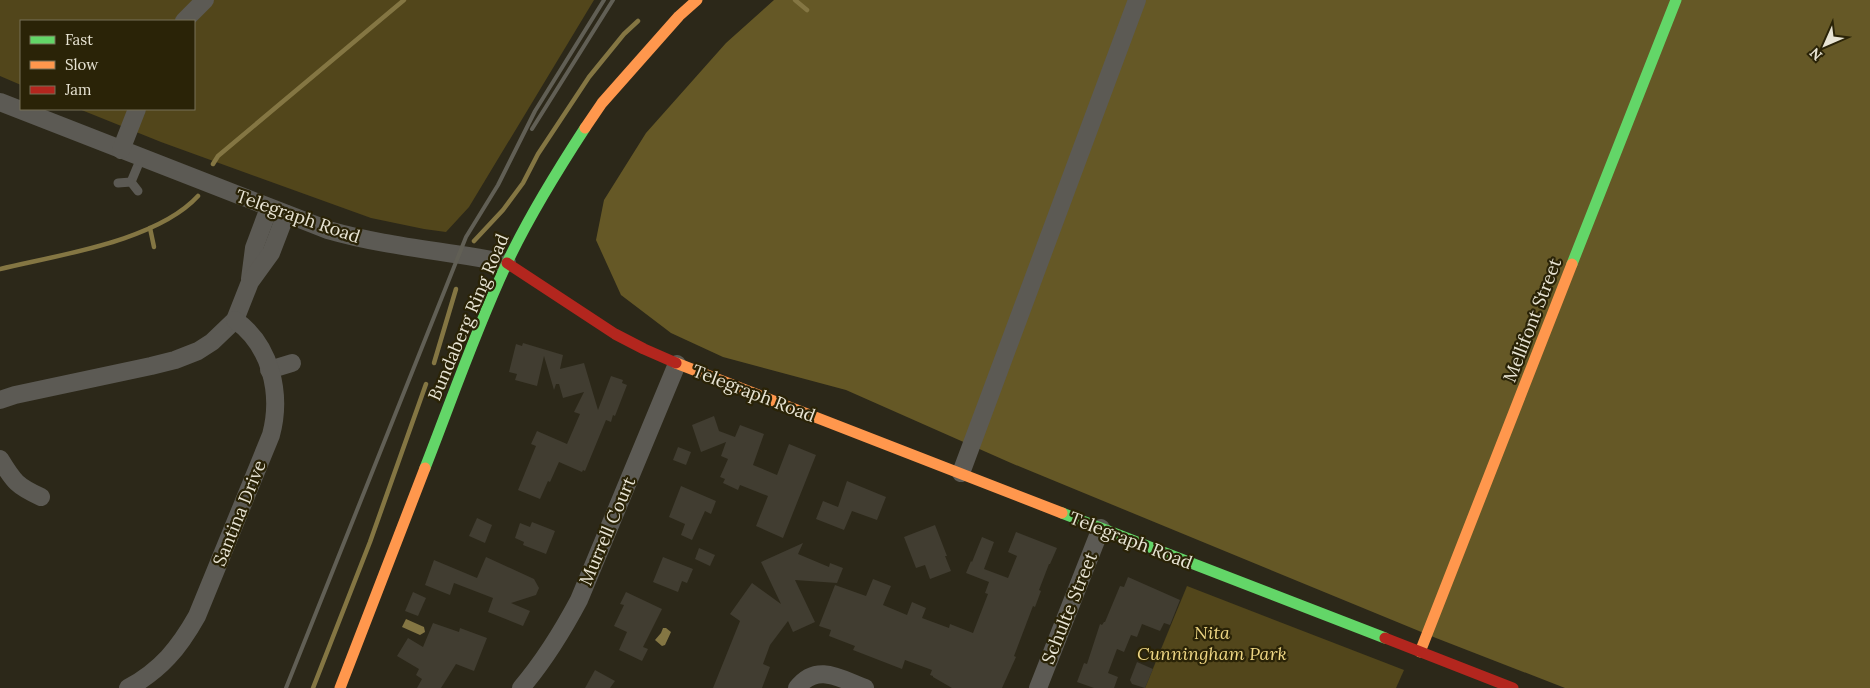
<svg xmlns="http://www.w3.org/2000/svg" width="1870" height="688" viewBox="0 0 1870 688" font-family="Lora,serif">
  <rect width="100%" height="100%" fill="#2c2819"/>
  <g fill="#52461b">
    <path d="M0,0h594l-125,207 -23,25 -22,-3 -53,-11 -210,-76 -82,-33h115v-88h-173v64l-21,-9z"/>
    <path d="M1187,586l217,84 -8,18h-251z"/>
  </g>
  <path fill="#655826" d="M774,0h1096v688h-305l-129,-50 -425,-175 -165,-73 -123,-33 -52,-24 -50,-38 -25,-55 8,-40 42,-67 80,-90z"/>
  <g fill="#847643">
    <path d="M406,619l18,8 1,5 -5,3 -18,-8z"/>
    <path d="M663,628h3l5,4 -6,13 -3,1 -7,-6 6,-7z"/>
  </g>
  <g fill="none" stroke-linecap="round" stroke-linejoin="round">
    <g stroke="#847643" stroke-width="4.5">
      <path d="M795,0l12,10"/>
      <path d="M213,164l5,-8 186,-156"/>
      <path d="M150,228l4,19"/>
      <path d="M474,241l29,-31 20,-27 15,-29 51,-77 35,-43 14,-13"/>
      <path d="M0,269c58,-14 157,-28 198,-73"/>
      <path d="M434,363l22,-74"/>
      <path d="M313,688l57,-146 56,-158"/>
    </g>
  </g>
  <g fill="#413d31">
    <path d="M523,343l40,12 -3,14 24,-6 14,47 13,-34 12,4 -1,3 5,2 -12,31 -2,-1 -2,7 -5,-2 -21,51 -2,-1 -1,2 -23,-10 -9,20 -2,-1 -8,18 -22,-9 18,-44 -5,-2 6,-13 30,13 13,-30 -6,-2 10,-20 -21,6 -4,-14h-3l-2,6 -10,-34 -7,30 -22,-6 2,-6 -8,-2 7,-28 6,2z"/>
    <path d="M714,416l5,15 16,6 5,-12 24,9 -11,31 24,10 12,-31 27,11 -33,83 -27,-12 12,-30 -28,-11 -2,5 -15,-7 2,-4 -5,-2 8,-18 -7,-3 5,-14 -25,10 -9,-27z"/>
    <path d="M678,447l13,5 -5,13 -13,-5z"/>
    <path d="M847,481l39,16 -9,23 -25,-9 -8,19 -28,-11 7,-18 15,6z"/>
    <path d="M681,486l35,15 -5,13 -6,-3 -13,29 -11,-5 4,-11 -16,-7z"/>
    <path d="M477,518l15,7 -7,18 -16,-7z"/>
    <path d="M532,522l23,9 -9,23 -23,-9 1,-3 -9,-4 5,-15 10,4z"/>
    <path d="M935,525l12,31h-2l6,15 -21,8 -5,-14 -9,3 -12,-31z"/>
    <path d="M1016,532l41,16 -7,16h-1l-10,26 2,1 -6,16 -2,-1 -19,50 2,1 -14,31h-50l-19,-11v-1l-3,-1 2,-5 -27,-10 -3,9 -49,-19 2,-4 -26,-10 2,-6 -12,-4 16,-41 31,11 7,-17 18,7 -8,19 24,10 5,-13 14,6 -4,10 27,10 1,-4 23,9 15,-39 -3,-1 4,-11 -23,-9 5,-12 1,1 10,-25 12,5 -10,27 24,9 9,-22 -9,-4z"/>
    <path d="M803,543l-5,11 31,13 1,-4 13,5 -6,15 -42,-3 20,42 -22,10 -5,-11 -18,24 -7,19 7,3 -8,21h-49l27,-67 -10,-7 22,-31 29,21 -20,-42z"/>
    <path d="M699,548l16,7 -5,11 -15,-7z"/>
    <path d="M486,557l48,22 5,9 -3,7 -25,8 19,8 -7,15 -35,-14 5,-14 -39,-15 -4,12 -25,-10 9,-25 43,18z"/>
    <path d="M663,557l30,12 -6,14 -5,-2 -4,11 -25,-10z"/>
    <path d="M1128,577l52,23 -10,25 -6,-2 -4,8 -18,-7 -5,13 -6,-2 -7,17 -7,-3 -9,24 10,4 -4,11h-20l-17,-6 7,-19 3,1 13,-40 2,1 2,-3h1l15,-36 4,1z"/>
    <path d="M413,592l13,6 -8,18 -13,-5z"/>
    <path d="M626,592l36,17 -19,38 5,2 -6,12 -23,-11 8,-18 -13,-6 10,-21 -4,-1z"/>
    <path d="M433,623l26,9 1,-4 27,10 -13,33 -18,-7 -15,24h-24l5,-9 -6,-4 3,-6 -22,-13 11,-18 15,9z"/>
    <path d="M1137,662l16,7 -8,19 -13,-4 -2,-4z"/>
    <path d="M595,670l20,11 -5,7h-25z"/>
  </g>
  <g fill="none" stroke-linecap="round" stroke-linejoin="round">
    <g stroke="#5c5a54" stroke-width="9">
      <path d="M131,182l10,-24"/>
      <path d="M118,183l13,-1 7,9"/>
    </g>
    <g stroke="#5c5a54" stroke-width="18">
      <path d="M184,21l21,-21"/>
      <path d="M0,102l328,128c59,17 120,21 179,33"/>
      <path d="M121,150l16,-41"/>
      <path d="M250,279l4,-31 15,-40"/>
      <path d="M269,370l23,-7"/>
      <path d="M0,400l15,-5 136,-29 24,-6 23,-9 14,-9 23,-22 15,-38 21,-29 15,-39"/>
      <path d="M0,459c14,23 17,27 41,38"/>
      <path d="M961,473l176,-473"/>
      <path d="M128,688c33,-18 51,-40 69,-72l74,-181c11,-41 0,-90 -36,-115"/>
      <path d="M521,688c23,-27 41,-56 58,-88l98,-236"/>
      <path d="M797,688c20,-26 44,-9 68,0"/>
      <path d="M1038,688l63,-160"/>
    </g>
    <g stroke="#63d668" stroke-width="11">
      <path d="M1572,264l104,-264"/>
      <path d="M425,468c27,-69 51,-139 82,-205 22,-47 50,-92 78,-135"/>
      <path d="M1062,513l323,125"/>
    </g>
    <g stroke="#ff974d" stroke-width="11">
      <path d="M585,128l17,-25 77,-87 18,-16"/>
      <path d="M676,363l386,150"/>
      <path d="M1420,652l152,-388"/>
      <path d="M340,688l85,-220"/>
    </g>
    <g stroke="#b3261e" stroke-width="11">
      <path d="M507,263l108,71 29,15 32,14"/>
      <path d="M1385,638l128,50"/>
    </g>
    <g stroke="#615f55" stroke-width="4">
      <path d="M532,129l81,-129"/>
      <path d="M286,688l180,-451 32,-52 37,-74 69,-111"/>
    </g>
  </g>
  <g text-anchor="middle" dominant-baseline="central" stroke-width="4.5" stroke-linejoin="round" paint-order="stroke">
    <g font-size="18" fill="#e8e4d4" stroke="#2a2307">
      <text transform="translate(298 216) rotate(19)">Telegraph Road</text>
      <text transform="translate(468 317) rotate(-67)">Bundaberg Ring Road</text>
      <text transform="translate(1532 320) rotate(-69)">Mellifont Street</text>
      <text transform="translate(754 393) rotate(21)">Telegraph Road</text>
      <text transform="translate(239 513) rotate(-68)">Santina Drive</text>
      <text transform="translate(607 531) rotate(-67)">Murrell Court</text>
      <text transform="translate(1131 540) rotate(21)">Telegraph Road</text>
      <text transform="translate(1069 608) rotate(-68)">Schulte Street</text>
    </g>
    <g font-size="18" font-style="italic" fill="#eed683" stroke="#2a2307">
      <text x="1212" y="632">Nita<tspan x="1212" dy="21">Cunningham Park</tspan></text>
    </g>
  </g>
  <rect x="20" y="20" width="175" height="90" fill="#2a2307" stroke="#767059"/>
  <rect x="30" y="36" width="25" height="8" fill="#63d668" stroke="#767059"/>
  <text x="65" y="45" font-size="15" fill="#e8e4d4">Fast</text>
  <rect x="30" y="61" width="25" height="8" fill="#ff974d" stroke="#767059"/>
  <text x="65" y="70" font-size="15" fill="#e8e4d4">Slow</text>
  <rect x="30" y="86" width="25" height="8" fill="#b3261e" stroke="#767059"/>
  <text x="65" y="95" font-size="15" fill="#e8e4d4">Jam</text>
  <g transform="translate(1825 45) rotate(225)" stroke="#2a2307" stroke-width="4" paint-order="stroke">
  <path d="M0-4L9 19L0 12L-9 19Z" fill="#e8e4d4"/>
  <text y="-8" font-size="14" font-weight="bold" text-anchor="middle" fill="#e8e4d4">N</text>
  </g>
</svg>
